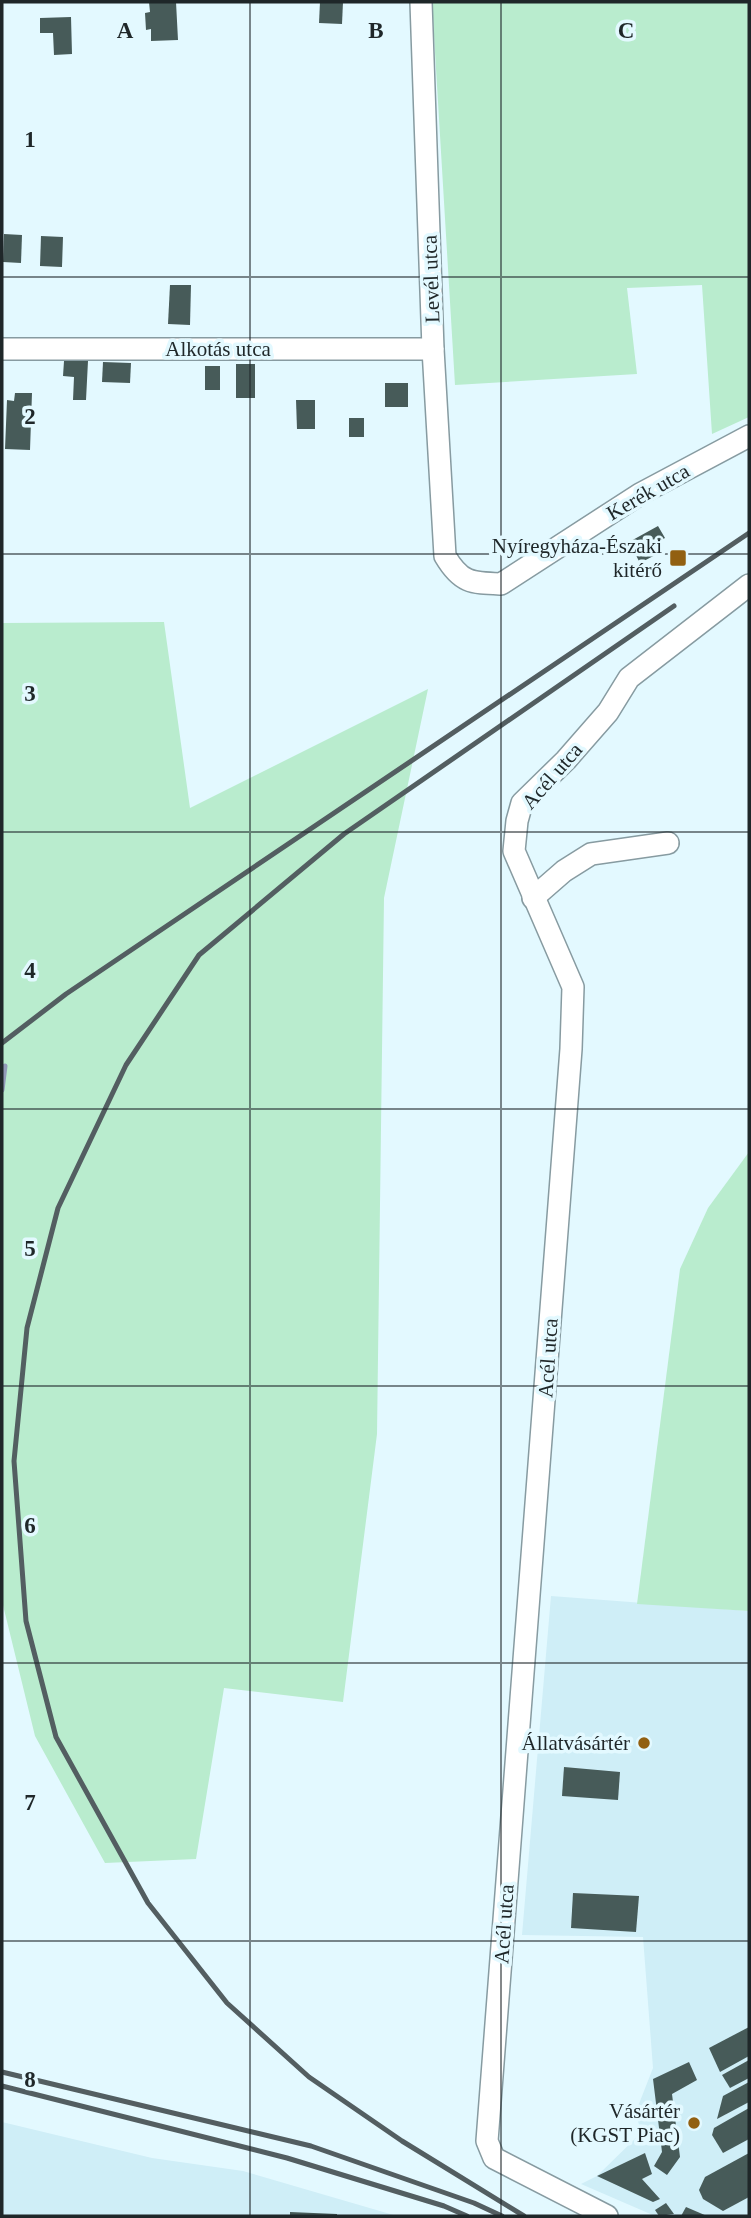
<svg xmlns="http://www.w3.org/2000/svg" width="751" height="2218" viewBox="0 0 751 2218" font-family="'Times New Roman',serif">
  <rect width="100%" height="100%" fill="#e3f9ff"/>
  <g fill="#cfeef7">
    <path d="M551,1596l198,15v605h-94l-74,-32 16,-8 45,-44 -7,-18 18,-46 -10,-131 -121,-2z"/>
    <path d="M2,2122l150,36 91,13 154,45h-395z"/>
  </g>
  <g fill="#b9ecce">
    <path d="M432,2h317v415l-37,17 -10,-149 -75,3 10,86 -182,11z"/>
    <path d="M164,622l26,186 238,-119 -44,209 -7,536 -34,268 -119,-14 -28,171 -91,4 -70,-127 -33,-135v-978z"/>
    <path d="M749,1152v459l-112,-7 43,-335 28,-61z"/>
  </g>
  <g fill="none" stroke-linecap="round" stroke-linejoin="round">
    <path stroke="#929bb9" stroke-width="5" d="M2,1090l3,-24"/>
  </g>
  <g fill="#475b59">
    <path d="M149,2h27l2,38 -27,1v-12l-5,1 -1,-17 5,-1z"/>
    <path d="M320,2h23l-1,22 -23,-1z"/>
    <path d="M71,17l1,37 -18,1 -1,-22h-13v-15z"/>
    <path d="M4,234l18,1 -1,28 -18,-1z"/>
    <path d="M41,236l22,1 -1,30 -22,-1z"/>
    <path d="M170,285h21l-1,40 -22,-1z"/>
    <path d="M64,361h24l-2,39h-13l1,-23 -11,-1z"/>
    <path d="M103,362l28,1 -1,20 -28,-1z"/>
    <rect x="236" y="364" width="19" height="34"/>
    <rect x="205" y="366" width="15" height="24"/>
    <rect x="385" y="383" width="23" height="24"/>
    <path d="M15,393h17l-2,57 -25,-1 2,-49 7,1z"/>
    <path d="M296,400h19v29h-18z"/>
    <rect x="349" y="418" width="15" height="19"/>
    <path d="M658,526l7,12 -9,5 5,9 -21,11 -11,-21z"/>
    <path d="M564,1767l56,5 -2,28 -56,-4z"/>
    <path d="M573,1893l66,3 -3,36 -65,-4z"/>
    <path d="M749,2027v29l-29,16 -11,-24z"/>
    <path d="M749,2060v18l-19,10 -8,-13z"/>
    <path d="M689,2062l8,18 -25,14 8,63 -13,18 -13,-9 8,-14 -9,-73z"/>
    <path d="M749,2082v20l-32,17 6,-23z"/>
    <path d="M749,2108v31l-26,14 -11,-18 2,-7z"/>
    <path d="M645,2153l7,21 -10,5 18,20 -7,3 -56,-26z"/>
    <path d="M749,2153v44l-26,14 -20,-12 -4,-9 6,-13z"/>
    <path d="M666,2203l8,11 -15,2 -4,-6z"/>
    <path d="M686,2207l21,9h-26z"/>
    <path d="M290,2212l47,2v2h-47z"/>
  </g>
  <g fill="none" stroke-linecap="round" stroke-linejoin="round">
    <g stroke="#879ba1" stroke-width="24">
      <g id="minor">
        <path d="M421,2l12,347 12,207c16,27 26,27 56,28l139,-90 109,-58"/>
        <path d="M2,349h431"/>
        <path d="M533,898l31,-27 27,-17 77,-11"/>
        <path d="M607,2216l-113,-58 -7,-17 84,-1092 2,-62 -59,-136 3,-30 5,-18 44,-43 42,-48 21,-34 120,-93"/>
      </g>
    </g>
    <use href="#minor" stroke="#fff" stroke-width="21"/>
    <g stroke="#535e61" stroke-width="5">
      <path d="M2,1043l64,-49 683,-461"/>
      <path d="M2,2072l309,74 163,57 28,13"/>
      <path d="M2,2086l285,72 157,48 23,10"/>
      <path d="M524,2216l-122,-75 -93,-64 -82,-74 -79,-100 -92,-166 -30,-116 -12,-160 13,-133 31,-120 68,-143 73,-110 145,-121 330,-228"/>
    </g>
  </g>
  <path fill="none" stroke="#1f2729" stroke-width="2" stroke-opacity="0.55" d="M250,2v2214M501,2v2214M2,277h747M2,554h747M2,832h747M2,1109h747M2,1386h747M2,1663h747M2,1941h747"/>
  <g fill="#926011" stroke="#e3f9ff" stroke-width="2.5">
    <rect x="669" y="549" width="18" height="18" rx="3.5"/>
    <circle cx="644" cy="1743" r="7"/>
    <circle cx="694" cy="2123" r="7"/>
  </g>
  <g text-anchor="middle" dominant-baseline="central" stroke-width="7" stroke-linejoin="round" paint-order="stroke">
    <g font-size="21" fill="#1f2729" stroke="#e3f9ff">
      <text transform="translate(431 279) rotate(-92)">Levél utca</text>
      <text x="218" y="349">Alkotás utca</text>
      <text transform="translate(648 492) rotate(-30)">Kerék utca</text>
      <text transform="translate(552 776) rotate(-49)">Acél utca</text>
      <text transform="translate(548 1358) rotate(-86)">Acél utca</text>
      <text transform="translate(504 1924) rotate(-86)">Acél utca</text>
    </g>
    <g font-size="21" fill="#1f2729" stroke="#e3f9ff" text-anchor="end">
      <text x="662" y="546">Nyíregyháza-Északi<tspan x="662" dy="24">kitérő</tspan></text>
      <text x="630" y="1743">Állatvásártér</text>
      <text x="680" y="2111">Vásártér<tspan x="680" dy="24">(KGST Piac)</tspan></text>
    </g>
  </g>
  <g font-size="23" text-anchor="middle" font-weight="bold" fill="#1f2729" stroke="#e3f9ff" stroke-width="7" stroke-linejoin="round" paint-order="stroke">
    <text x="125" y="38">A</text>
    <text x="376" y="38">B</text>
    <text x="626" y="38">C</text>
    <text x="30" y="147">1</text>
    <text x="30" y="424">2</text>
    <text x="30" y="701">3</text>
    <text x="30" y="978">4</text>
    <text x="30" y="1256">5</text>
    <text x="30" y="1533">6</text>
    <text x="30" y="1810">7</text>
    <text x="30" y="2087">8</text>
  </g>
  <rect width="751" height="2218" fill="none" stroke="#1f2729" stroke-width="7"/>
</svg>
